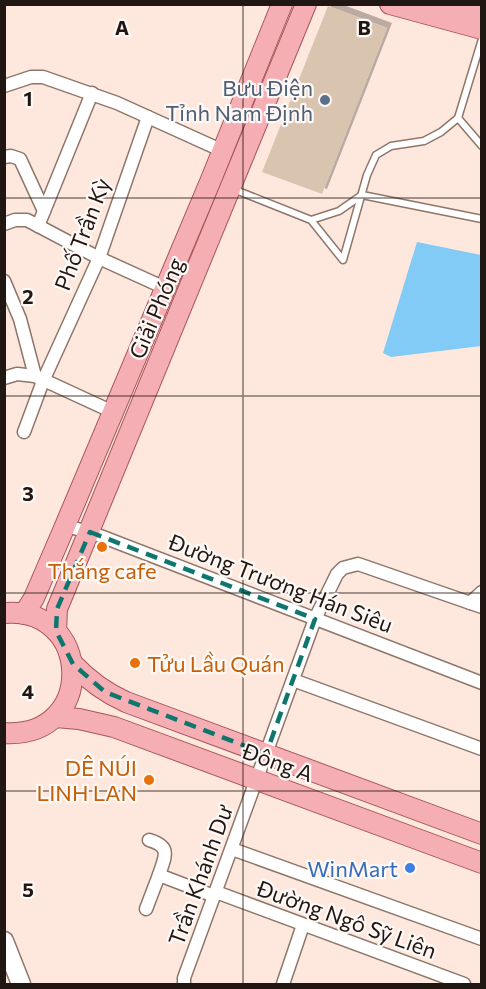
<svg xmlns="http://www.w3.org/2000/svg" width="486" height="989" viewBox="0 0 486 989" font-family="Commissioner,sans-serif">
  <defs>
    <filter id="shadow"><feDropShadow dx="5" dy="-5" stdDeviation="0" flood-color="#0004"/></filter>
  </defs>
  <rect width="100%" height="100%" fill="#fee8dd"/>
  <path fill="#81cbf6" d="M417,242l64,13v91l-90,11 -8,-4z"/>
  <path fill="#d9c4b0" filter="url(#shadow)" d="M328,6l59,22 -65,166 -60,-22z"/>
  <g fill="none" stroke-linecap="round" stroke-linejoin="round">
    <g stroke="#8e766a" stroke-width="9">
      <g id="lane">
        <path d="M458,118l24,28"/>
        <path d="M233,189l78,31 32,40 24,-85 9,-20 15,-9 33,-5 17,-9 17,-14 24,-79"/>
        <path d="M311,220l28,-9 23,-16 120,24"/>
      </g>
    </g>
    <g stroke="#8e766a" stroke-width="15">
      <g id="street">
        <path d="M4,86l27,-9h12l74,26 106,48"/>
        <path d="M4,157l7,-1 9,3 24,52"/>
        <path d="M4,224l11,-4h12l72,38 66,30"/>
        <path d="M38,226l54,-133"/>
        <path d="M4,281l16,38 15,57"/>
        <path d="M4,378l13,-4 18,2 78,36"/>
        <path d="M24,432l19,-51 56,-123 49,-141"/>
        <path d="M65,526l25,6 392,151"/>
        <path d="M470,603l12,-11"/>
        <path d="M293,680l189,69"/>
        <path d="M149,840c23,7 16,16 10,35l55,21"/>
        <path d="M232,849l250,90"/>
        <path d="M216,892l248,92"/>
        <path d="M146,909l13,-34"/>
        <path d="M184,984v-6l131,-359 22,-45 6,-6 15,-4 124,43"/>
        <path d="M283,984l20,-59"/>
      </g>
    </g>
    <g stroke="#8e766a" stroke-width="21">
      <path id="secondary" d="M4,941l17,43"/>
    </g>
    <g stroke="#a7565b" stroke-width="22">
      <g id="primary">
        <path d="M390,4l92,25"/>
        <path d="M444,4l38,10"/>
        <path d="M4,613c88,-8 94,126 0,120"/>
        <path d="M24,614l10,-16 31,-72 145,-344 72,-178"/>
        <path d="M56,631l1,-22 249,-605"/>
        <path d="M73,664c16,17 31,28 53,38l356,132"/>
        <path d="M55,717l24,2 35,8 368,136"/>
      </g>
    </g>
    <use href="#lane" stroke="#fff" stroke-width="6"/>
    <use href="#street" stroke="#fff" stroke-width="12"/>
    <use href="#secondary" stroke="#fff" stroke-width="18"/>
    <use href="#primary" stroke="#f5aeb4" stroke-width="20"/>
  </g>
  <path fill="none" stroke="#0f766e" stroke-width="4.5" stroke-dasharray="12 8" stroke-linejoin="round" d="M90,532l225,87 -49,135 -161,-62 -32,-28 -17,-33 1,-22z"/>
  <path fill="none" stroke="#211712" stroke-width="1.5" stroke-opacity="0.55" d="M243,4v980M4,198h478M4,396h478M4,593h478M4,791h478"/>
  <circle fill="#5c6f8a" stroke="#fef9f6" stroke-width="2" cx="325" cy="100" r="6"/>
  <g fill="#e8710a" stroke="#fef9f6" stroke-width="2">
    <circle cx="102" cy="547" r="6"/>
    <circle cx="135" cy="663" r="6"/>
    <circle cx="149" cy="780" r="6"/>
  </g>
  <circle fill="#3f7fe0" stroke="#fef9f6" stroke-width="2" cx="410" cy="868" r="6"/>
  <g text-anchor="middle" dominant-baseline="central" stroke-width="4.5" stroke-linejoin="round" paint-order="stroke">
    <g font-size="22" fill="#4e5e75" stroke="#fef9f6" text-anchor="end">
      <text x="313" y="87">Bưu Điện<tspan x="313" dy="25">Tỉnh Nam Định</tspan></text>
    </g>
    <g font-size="22" fill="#211712" stroke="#fef9f6">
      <text transform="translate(82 234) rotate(-69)">Phố Trần Kỳ</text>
      <text transform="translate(156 308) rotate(-67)">Giải Phóng</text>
      <text transform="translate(281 583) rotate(21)">Đường Trương Hán Siêu</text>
      <text transform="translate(278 762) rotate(20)">Đông A</text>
      <text transform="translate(200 875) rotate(-70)">Trần Khánh Dư</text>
      <text transform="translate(347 919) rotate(20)">Đường Ngô Sỹ Liên</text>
    </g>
    <g font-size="22" fill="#c56008" stroke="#fef9f6">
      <text x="102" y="570">Thắng cafe</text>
      <text x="147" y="663" text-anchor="start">Tửu Lầu Quán</text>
      <text x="137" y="767" text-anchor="end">DÊ NÚI<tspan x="137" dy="25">LINH LAN</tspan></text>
    </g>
    <g font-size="22" fill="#366cbe" stroke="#fef9f6" text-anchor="end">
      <text x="398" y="868">WinMart</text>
    </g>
  </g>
  <g font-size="20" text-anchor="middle" font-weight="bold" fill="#211712" stroke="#fef9f6" stroke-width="4.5" stroke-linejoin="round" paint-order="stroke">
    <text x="122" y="35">A</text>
    <text x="364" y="35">B</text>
    <text x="28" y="106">1</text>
    <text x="28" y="304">2</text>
    <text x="28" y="501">3</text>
    <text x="28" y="699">4</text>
    <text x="28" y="897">5</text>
  </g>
  <rect width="486" height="989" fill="none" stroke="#211712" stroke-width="12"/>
</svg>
